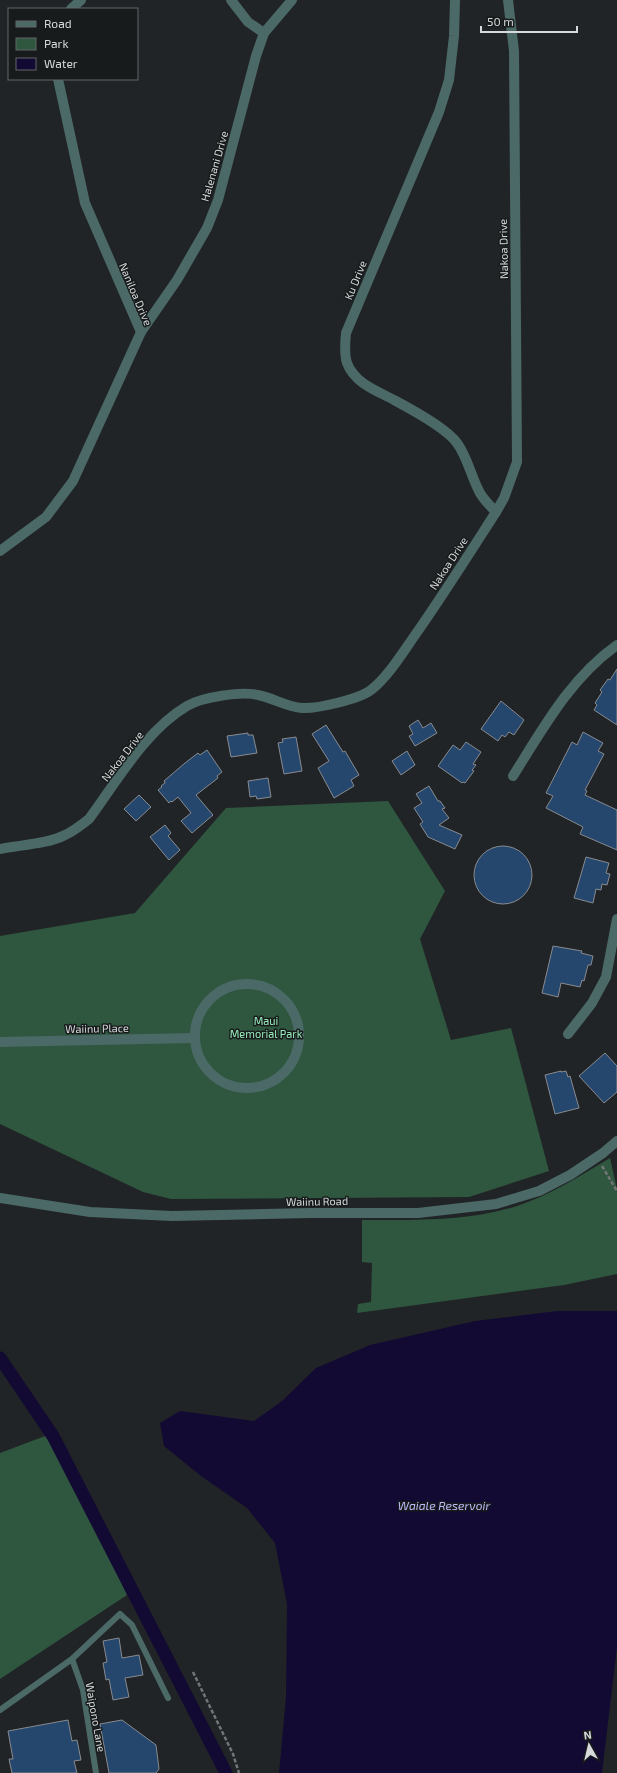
<svg xmlns="http://www.w3.org/2000/svg" width="617" height="1773" viewBox="0 0 617 1773" font-family="'Exo 2',sans-serif">
  <rect width="100%" height="100%" fill="#212426"/>
  <g fill="#2f563f">
    <path d="M388,801l57,90 -25,48 31,101 60,-12 38,143 -80,26 -298,2 -28,-7 -143,-68v-188l135,-23 91,-105z"/>
    <path d="M610,1158l7,31v85l-53,11 -207,28 1,-9 13,-2 1,-39 -10,-1v-42c53,0 105,2 155,-14 33,-11 63,-30 93,-48z"/>
    <path d="M53,1433l74,162 -127,84v-226z"/>
  </g>
  <path fill="#120a33" d="M557,1311h60v336l-15,126h-323l7,-76 1,-93 -12,-61 -28,-35 -46,-32 -37,-30 -4,-23 20,-12 74,10 28,-20 34,-33 54,-23 105,-24z"/>
  <g fill="none" stroke-linecap="round" stroke-linejoin="round">
    <path stroke="#120a33" stroke-width="13" d="M0,1358l53,78 173,337"/>
  </g>
  <g fill="#25476e" stroke="#888b8f">
    <path d="M617,669v56l-23,-15 3,-5 -2,-2 7,-11 -2,-2 8,-11 2,1z"/>
    <path d="M501,701l23,19 -10,15 -5,-3 -4,5 -3,-2 -4,6 -17,-12z"/>
    <path d="M418,720l5,8 8,-5 6,10 -22,13 -6,-10 4,-2 -4,-8z"/>
    <path d="M326,725l17,27 2,-1 14,24 -8,5 3,6 -20,12 -16,-30 11,-7 -17,-27z"/>
    <path d="M583,732l20,11 -5,8 6,3 -19,36 2,1 -2,4 32,15v40l-37,-16 3,-7 -37,-19 7,-12 -7,-3 26,-51 5,3z"/>
    <path d="M248,733v2h5l4,18 -26,4 -4,-21z"/>
    <path d="M296,737l6,34 -18,3 -6,-31 5,-1 -1,-3z"/>
    <path d="M466,742l15,10 -8,12 3,1 -4,5 2,1 -9,12 -2,-1 -1,1 -24,-17 15,-21 7,5z"/>
    <path d="M207,750l15,22 -5,4 1,2 -22,17 17,20 -21,18 -11,-12 10,-8 -13,-16 -6,5 -1,-1 -2,2 -11,-13 4,-3 -1,-1 4,-3 -1,-2 21,-18 13,-10 2,2z"/>
    <path d="M407,751l8,14 -14,10 -9,-14z"/>
    <path d="M268,778l3,19 -14,2 -1,-3 -6,1 -2,-16z"/>
    <path d="M429,786l9,15h2l5,7 -3,1 7,9 -10,7 23,10 -7,14 -27,-12 -8,-13 3,-2 -9,-14 8,-5 -6,-9z"/>
    <path d="M139,795l12,12 -15,14 -12,-12z"/>
    <path d="M165,825l6,8 -3,3 12,14 -11,10 -19,-23z"/>
    <circle cx="503" cy="875" r="29"/>
    <path d="M586,857l23,6 -3,10 4,1 -3,11 -5,-1 -1,6 -5,-1 -3,14 -19,-5z"/>
    <path d="M553,946l29,5 -1,2 12,3 -2,9h-3l-4,16 -2,-1 -2,7 -19,-4 -3,14 -16,-4z"/>
    <path d="M605,1053l12,13v26l-13,11 -25,-27z"/>
    <path d="M561,1071v1l5,-1 2,6 2,-1 9,32 -24,6 -10,-39z"/>
    <path d="M119,1638l3,20 17,-3 4,20 -18,3 4,19 -16,3 -4,-21 -3,1 -3,-17 4,-1 -4,-21z"/>
    <path d="M68,1720l4,21 5,-1 4,20 -7,1 3,12h-65l-3,-14h4l-5,-28z"/>
    <path d="M122,1720l34,25 3,24 -3,4h-47l-9,-49z"/>
  </g>
  <g fill="none" stroke-linecap="round" stroke-linejoin="round">
    <g stroke="#727576" stroke-width="2.5" stroke-dasharray="4 2" stroke-linecap="butt">
      <path d="M602,1166l15,25"/>
      <path d="M193,1672l40,82 6,19"/>
    </g>
    <g stroke="#4b6966" stroke-width="6">
      <path d="M72,1659l48,-45 12,11 36,73"/>
      <path d="M0,1710l72,-51 11,31 13,83"/>
    </g>
    <g stroke="#4b6966" stroke-width="10">
      <path d="M231,0l17,22 16,11"/>
      <path d="M455,0l-1,36 -5,44 -10,32 -93,221c-1,10 -2,21 1,30 8,21 31,28 47,37 17,9 53,29 63,43 11,15 14,34 23,50 4,7 10,13 16,19"/>
      <path d="M71,9l10,-9"/>
      <path d="M141,332l36,-52 30,-52 11,-28 38,-144 8,-23 28,-33"/>
      <path d="M0,551l46,-34 27,-36 68,-149 -56,-129 -27,-124"/>
      <path d="M513,776c29,-46 58,-99 104,-131"/>
      <path d="M0,849c20,-4 48,-5 65,-14 9,-4 16,-10 24,-16 28,-38 57,-89 98,-113 15,-9 55,-15 71,-11 15,3 29,12 44,13 15,1 57,-9 69,-18 15,-11 31,-36 42,-52 29,-41 56,-84 83,-126l8,-14 13,-36 -3,-411 -6,-51"/>
      <circle cx="247" cy="1036" r="52"/>
      <path d="M568,1034l24,-31 14,-26 11,-58"/>
      <path d="M0,1042l194,-4"/>
    </g>
    <path stroke="#4b6966" stroke-width="10" d="M0,1198l90,14 82,4 138,-3h108l78,-9 43,-13 31,-16 33,-22 14,-12"/>
  </g>
  <g text-anchor="middle" dominant-baseline="central" stroke-width="3" stroke-linejoin="round" paint-order="stroke">
    <g font-size="11" fill="#d7dadb" stroke="#171b1c">
      <text transform="translate(214 166) rotate(-74)">Halenani Drive</text>
      <text transform="translate(503 249) rotate(-91)">Nakoa Drive</text>
      <text transform="translate(355 280) rotate(-68)">Ku Drive</text>
      <text transform="translate(136 294) rotate(67)">Naniloa Drive</text>
      <text transform="translate(448 563) rotate(-57)">Nakoa Drive</text>
      <text transform="translate(122 756) rotate(-52)">Nakoa Drive</text>
      <text transform="translate(97 1028) rotate(-1)">Waiinu Place</text>
      <text transform="translate(317 1201) rotate(-1)">Waiinu Road</text>
      <text transform="translate(96 1717) rotate(80)">Waipono Lane</text>
    </g>
    <g font-size="11" fill="#9aedbb" stroke="#171b1c">
      <text x="266" y="1020">Maui<tspan x="266" dy="13">Memorial Park</tspan></text>
    </g>
    <g font-size="12" font-style="italic" fill="#bcbaf8" stroke="#171b1c">
      <text x="444" y="1505">Waiale Reservoir</text>
    </g>
  </g>
  <rect x="8" y="8" width="130" height="72" fill="#171b1c" stroke="#646768"/>
  <rect x="16" y="21" width="20" height="6" fill="#4b6966" stroke="#646768"/>
  <text x="44" y="28" font-size="12" fill="#d7dadb">Road</text>
  <rect x="16" y="38" width="20" height="12" fill="#2f563f" stroke="#646768"/>
  <text x="44" y="48" font-size="12" fill="#d7dadb">Park</text>
  <rect x="16" y="58" width="20" height="12" fill="#120a33" stroke="#646768"/>
  <text x="44" y="68" font-size="12" fill="#d7dadb">Water</text>
  <g transform="translate(589 1745) rotate(352)" stroke="#171b1c" stroke-width="3" paint-order="stroke">
  <path d="M0-3L7 15L0 10L-7 15Z" fill="#d7dadb"/>
  <text y="-6" font-size="11" font-weight="bold" text-anchor="middle" fill="#d7dadb">N</text>
  </g>
  <path d="M481 26v6h96v-6" fill="none" stroke="#d7dadb" stroke-width="2"/>
  <text x="487" y="26" font-size="12" fill="#d7dadb" stroke="#171b1c" stroke-width="3" paint-order="stroke">50 m</text>
</svg>
